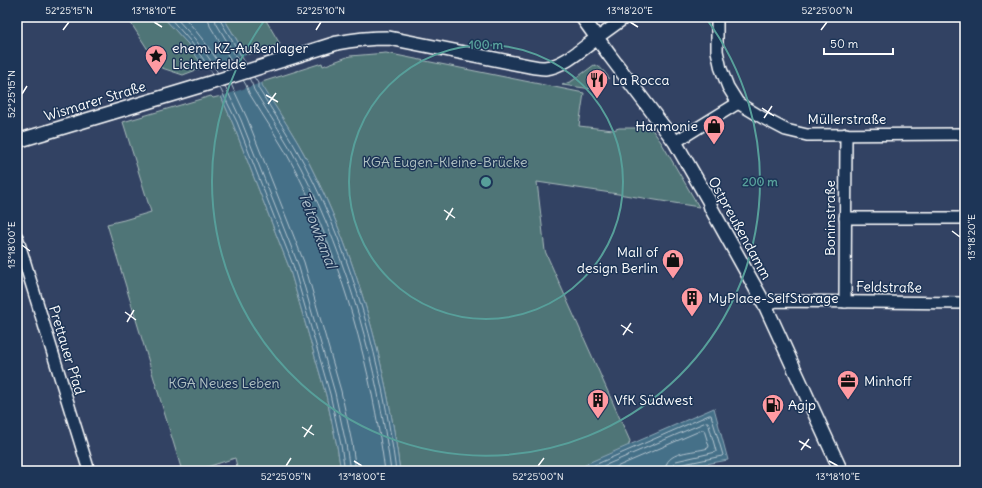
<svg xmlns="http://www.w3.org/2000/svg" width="982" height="488" viewBox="0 0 982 488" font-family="Delius,sans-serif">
  <rect width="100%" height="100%" fill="#324263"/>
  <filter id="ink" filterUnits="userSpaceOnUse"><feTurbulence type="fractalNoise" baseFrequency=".025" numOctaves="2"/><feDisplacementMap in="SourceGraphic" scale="8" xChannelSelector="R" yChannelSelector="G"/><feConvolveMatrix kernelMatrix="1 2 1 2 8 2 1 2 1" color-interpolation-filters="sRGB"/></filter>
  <g filter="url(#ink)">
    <g fill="#507577" stroke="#a8babb">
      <path d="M127,17h36l25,27 16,23 -21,8 -24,-8z"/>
      <path d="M223,17h41l16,27 -34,11z"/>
      <path d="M386,53l198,40 -5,33 34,4 6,-2h32l10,14 38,65 -81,-13 -81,-12 8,69 85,190 -10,30h-220c-14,-106 -42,-212 -91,-308 -14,-27 -31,-52 -48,-78l1,-3 60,-19 1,3 27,-10z"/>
      <path d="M594,65c7,1 11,8 15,13l-6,6 2,2 -5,4 -38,-5 10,-4z"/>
      <path d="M211,96l2,2 8,-2 12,28 56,143 37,128 11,51 4,25h-103l-3,-13 -40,13h-13l-75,-247 17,-4 27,-8 -28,-90z"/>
    </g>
    <g fill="#446f88" stroke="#8fa9b8">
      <path d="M163,17h60l39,65v3c16,26 33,51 47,78 49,96 77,202 91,308h-59l-4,-25 -11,-51 -37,-128 -56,-143 -12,-28 -18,-30 -15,-22z"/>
      <path d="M714,408l14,52 -49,9v2h-97l2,-5 4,-3z"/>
    </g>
    <path fill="#324263" d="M248,54l16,28 -45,15 -17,-29z"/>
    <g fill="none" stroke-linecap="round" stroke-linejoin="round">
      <g stroke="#b4c5cf" stroke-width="1">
        <path d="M169,17l22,25 15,21 7,11"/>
        <path d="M175,17l20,22 16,22 7,12"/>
        <path d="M184,17c15,17 28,34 40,54"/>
        <path d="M208,17l2,9 25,41"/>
        <path d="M215,17l1,6 25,42"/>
        <path d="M220,17v3l26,44"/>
        <path d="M254,77l4,6v5c16,25 33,50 47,77 49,95 77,200 91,306"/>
        <path d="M249,78l3,6 2,6c16,26 33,51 47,78 48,94 76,198 90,303"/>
        <path d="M243,80l3,5 3,8c16,26 33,51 47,78 47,93 75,196 89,300"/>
        <path d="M231,84l16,34 57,144 37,129 11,52 4,28"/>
        <path d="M225,86l16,34 57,144 37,129 11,51 4,27"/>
        <path d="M220,88l17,34 56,143 37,129 11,51 4,26"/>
        <path d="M586,471l4,-4 119,-52h2l12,40 -1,1 -43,9 -3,2v4"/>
        <path d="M592,471l114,-49h2l8,29v1l-40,9 -4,4 -1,6"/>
        <path d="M607,471l95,-41h2l5,16 -1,2c-15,5 -43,2 -43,23"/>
      </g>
      <g stroke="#fff" stroke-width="14">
        <g id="minor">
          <path d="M717,17v34l4,18 7,18 10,16 25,15 23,12 21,5 158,-1"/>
          <path d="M597,38l29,-21"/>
          <path d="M675,142l63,-39"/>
          <path d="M845,218h120"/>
          <path d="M17,237l72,234"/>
          <path d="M845,302l1,-168"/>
          <path d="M765,305l11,-4 189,2"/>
        </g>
      </g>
      <g stroke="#fff" stroke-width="16">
        <g id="major">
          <path d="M582,17l28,39 65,86 34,59 2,7 54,97 76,166"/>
          <path d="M17,141l193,-58 127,-40c19,-4 32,-5 52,-5l140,28c5,1 10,2 16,2 19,-2 37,-19 52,-30"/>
        </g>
      </g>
      <use href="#minor" stroke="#1d3557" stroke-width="11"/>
      <use href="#major" stroke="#1d3557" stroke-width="13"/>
    </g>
  </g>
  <path fill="none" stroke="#fff" stroke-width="1.5" d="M154,22l8,5M630,22l8,5M63,30l6,-8M316,30l5,-8M821,30l6,-8M22,94l5,-8M266,95l12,7M268,104l8,-11M762,108l12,8M764,118l8,-12M444,210l11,8M446,220l7,-12M952,231l8,6M22,245l8,6M125,312l11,8M127,322l7,-12M621,325l12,8M623,335l8,-12M302,427l12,8M304,437l8,-12M799,441l12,7M801,450l8,-11M354,461l8,5M829,461l9,5M286,466l5,-8M538,466l6,-8"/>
  <g fill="none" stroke="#579f9a" stroke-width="2">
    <circle cx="486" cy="182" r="137"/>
    <path d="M705 17A274 274 0 1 1 267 17"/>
  </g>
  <defs>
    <g id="sight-pin" transform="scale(1.15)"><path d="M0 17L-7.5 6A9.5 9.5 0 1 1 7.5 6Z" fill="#ff9aa2" stroke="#1d3557"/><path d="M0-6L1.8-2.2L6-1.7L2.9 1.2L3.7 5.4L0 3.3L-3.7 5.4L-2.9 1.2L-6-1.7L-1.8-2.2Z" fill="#111"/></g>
    <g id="restaurant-pin" transform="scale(1.15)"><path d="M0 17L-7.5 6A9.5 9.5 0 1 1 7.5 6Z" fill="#ff9aa2" stroke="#1d3557"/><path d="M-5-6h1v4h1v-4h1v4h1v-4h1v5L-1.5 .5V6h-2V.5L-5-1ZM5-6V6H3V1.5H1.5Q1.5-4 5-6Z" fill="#111"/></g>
    <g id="shop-pin" transform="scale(1.15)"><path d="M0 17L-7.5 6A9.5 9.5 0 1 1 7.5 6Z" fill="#ff9aa2" stroke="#1d3557"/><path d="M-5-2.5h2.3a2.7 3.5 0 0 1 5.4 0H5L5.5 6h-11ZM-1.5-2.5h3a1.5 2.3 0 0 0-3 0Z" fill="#111"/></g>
    <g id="building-pin" transform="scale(1.15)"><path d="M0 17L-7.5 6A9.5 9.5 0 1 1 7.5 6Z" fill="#ff9aa2" stroke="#1d3557"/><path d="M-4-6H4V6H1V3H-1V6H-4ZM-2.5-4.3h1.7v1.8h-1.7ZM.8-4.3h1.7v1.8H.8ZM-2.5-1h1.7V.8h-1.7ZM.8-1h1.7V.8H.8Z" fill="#111"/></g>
    <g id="office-pin" transform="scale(1.15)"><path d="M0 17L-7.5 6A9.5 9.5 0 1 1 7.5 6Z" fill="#ff9aa2" stroke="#1d3557"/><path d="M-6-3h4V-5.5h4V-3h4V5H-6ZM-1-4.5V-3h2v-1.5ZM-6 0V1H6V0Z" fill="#111"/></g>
    <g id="fuel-pin" transform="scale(1.15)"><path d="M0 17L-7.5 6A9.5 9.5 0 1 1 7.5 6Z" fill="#ff9aa2" stroke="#1d3557"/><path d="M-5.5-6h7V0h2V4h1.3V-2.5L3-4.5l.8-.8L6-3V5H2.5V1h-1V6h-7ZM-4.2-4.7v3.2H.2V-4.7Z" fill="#111"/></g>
  </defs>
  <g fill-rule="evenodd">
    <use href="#sight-pin" x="156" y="56"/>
    <use href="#restaurant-pin" x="597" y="80"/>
    <use href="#shop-pin" x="714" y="126"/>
    <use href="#shop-pin" x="673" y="260"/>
    <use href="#building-pin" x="692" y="298"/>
    <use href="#office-pin" x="848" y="381"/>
    <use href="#building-pin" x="598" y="400"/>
    <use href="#fuel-pin" x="773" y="405"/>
  </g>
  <g text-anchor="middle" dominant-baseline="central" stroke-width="3" stroke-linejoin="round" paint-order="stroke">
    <g font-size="14" fill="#fff" stroke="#1d3557" text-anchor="start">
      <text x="172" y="48">ehem. KZ-Außenlager<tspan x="172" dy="16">Lichterfelde</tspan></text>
      <text x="612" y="80">La Rocca</text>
      <text x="698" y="126" text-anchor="end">Harmonie</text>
      <text x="658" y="252" text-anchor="end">Mall of<tspan x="658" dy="16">design Berlin</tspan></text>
      <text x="708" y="298">MyPlace-SelfStorage</text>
      <text x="864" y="381">Minhoff</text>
      <text x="614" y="400">VfK Südwest</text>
      <text x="788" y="405">Agip</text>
    </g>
    <g font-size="14" fill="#fff" stroke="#1d3557">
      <text transform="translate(95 101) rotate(-17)">Wismarer Straße</text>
      <text x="847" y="119">Müllerstraße</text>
      <text transform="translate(830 218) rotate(-90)">Boninstraße</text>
      <text transform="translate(740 228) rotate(61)">Ostpreußendamm</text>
      <text transform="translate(889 287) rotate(1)">Feldstraße</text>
      <text transform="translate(67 350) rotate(73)">Prettauer Pfad</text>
    </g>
    <g font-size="14" fill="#b0c1c2" stroke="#1d3557">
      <text x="445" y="162">KGA Eugen-Kleine-Brücke</text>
      <text x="224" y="383">KGA Neues Leben</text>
    </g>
    <g font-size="15" font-style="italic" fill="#b4c5cf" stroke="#1d3557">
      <text transform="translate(318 230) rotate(69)">Teltowkanal</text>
    </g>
  </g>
  <circle cx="486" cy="182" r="6" fill="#579f9a" stroke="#1d3557" stroke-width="2"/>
  <g font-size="12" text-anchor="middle" font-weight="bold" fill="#579f9a" stroke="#1d3557" stroke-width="3" stroke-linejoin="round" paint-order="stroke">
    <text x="486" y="49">100 m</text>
    <text x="760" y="186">200 m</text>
  </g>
  <rect width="982" height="488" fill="none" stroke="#1d3557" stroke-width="44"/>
  <path d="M824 48v6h69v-6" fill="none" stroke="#ffffff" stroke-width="2"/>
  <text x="830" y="48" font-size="12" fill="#ffffff" stroke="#1d3557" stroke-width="3" paint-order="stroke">50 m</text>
  <rect x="22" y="22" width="938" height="444" fill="none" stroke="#fff" stroke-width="1.5"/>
  <g font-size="10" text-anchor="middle" fill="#fff">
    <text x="69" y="14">52°25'15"N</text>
    <text x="154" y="14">13°18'10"E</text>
    <text x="321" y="14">52°25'10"N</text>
    <text x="630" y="14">13°18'20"E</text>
    <text x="827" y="14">52°25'00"N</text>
    <text transform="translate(11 94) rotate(-90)" y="4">52°25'15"N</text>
    <text transform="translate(971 237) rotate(-90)" y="4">13°18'20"E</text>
    <text transform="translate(11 245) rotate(-90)" y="4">13°18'00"E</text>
    <text x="286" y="480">52°25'05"N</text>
    <text x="362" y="480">13°18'00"E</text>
    <text x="538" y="480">52°25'00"N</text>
    <text x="838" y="480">13°18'10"E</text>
  </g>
</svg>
